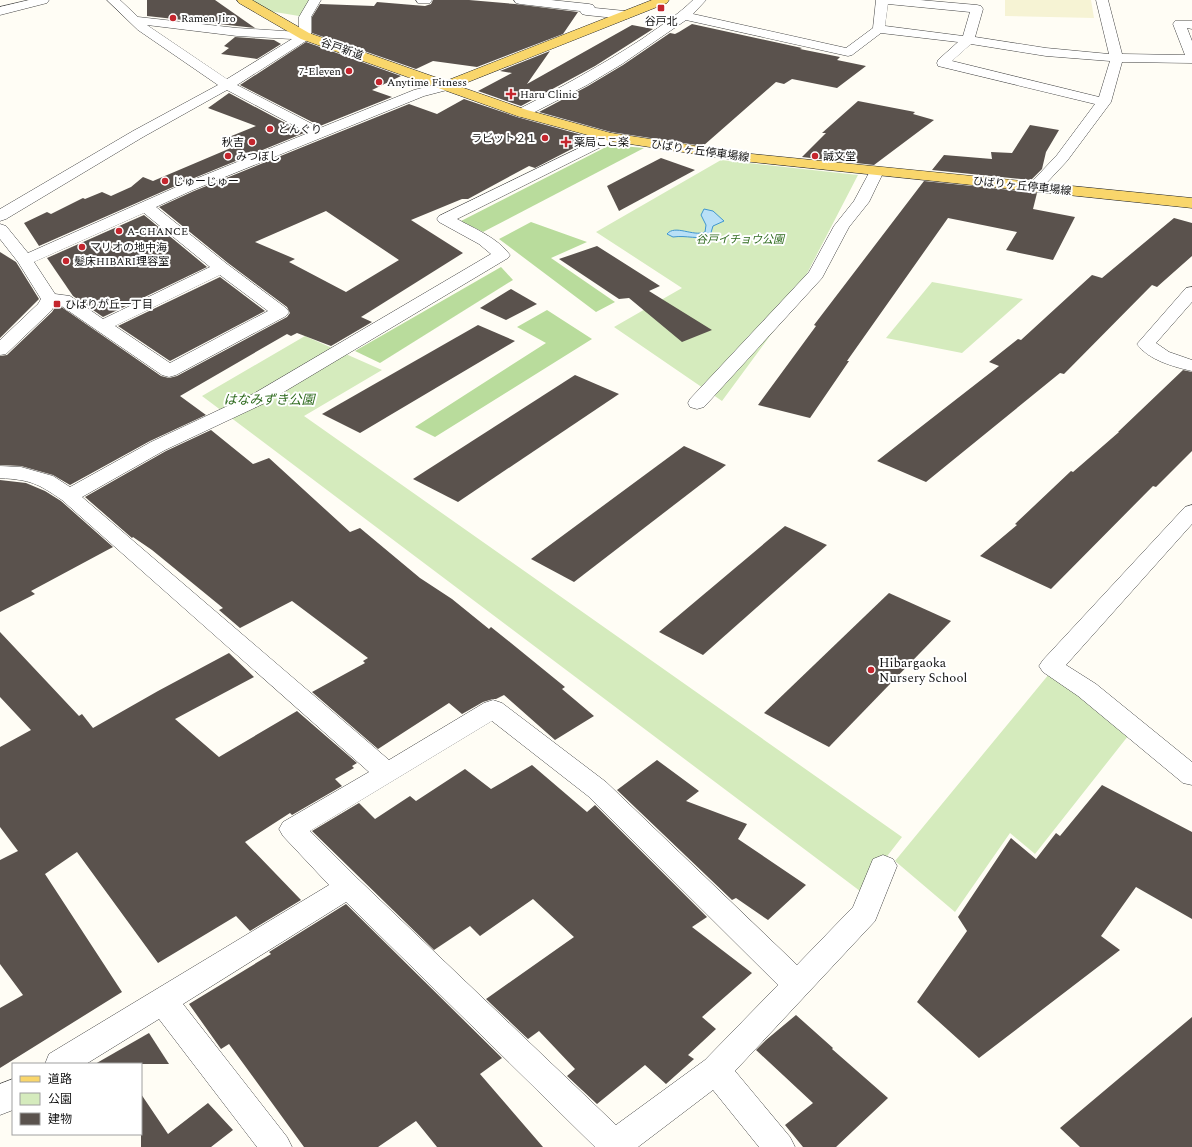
<svg xmlns="http://www.w3.org/2000/svg" width="1192" height="1147" viewBox="0 0 1192 1147" font-family="Spectral,'Noto Sans JP',serif">
  <rect width="100%" height="100%" fill="#fffdf5"/>
  <path fill="#f6f3d4" d="M1005,0h86l3,18 -89,-2z"/>
  <g fill="#d5ebbd">
    <path d="M244,0h71l-10,17 -48,-8z"/>
    <path d="M721,160l137,15 -72,139 -64,87 -108,-74 68,-39 -86,-56z"/>
    <path d="M932,282l11,2 80,15 -61,54 -76,-15z"/>
    <path d="M305,336l77,34 -78,46 598,421 -42,54 -658,-495z"/>
    <path d="M1054,668l78,63 -97,123 -25,-21 -55,79 -60,-51z"/>
  </g>
  <g fill="#b9dc9c">
    <path d="M610,145l34,3 -161,84 -22,-11z"/>
    <path d="M531,222l56,20 -36,16 64,44 -19,10 -97,-73z"/>
    <path d="M501,267l12,13 -133,83 -25,-12z"/>
    <path d="M547,310l45,29 -157,98 -20,-10 131,-84 -29,-16z"/>
  </g>
  <path fill="#b9e0f7" stroke="#3f96cf" d="M704,209l9,2 11,10 -11,5 -3,10c-12,4 -23,-1 -37,1l-6,-3c8,-10 26,3 38,-2l1,-7 -5,-10z"/>
  <g fill="#5a524d" fill-rule="evenodd">
    <path d="M147,0h68l40,28 -108,-12z"/>
    <path d="M433,0h36l46,4 63,8 -15,22 -86,33 -44,-6 -17,8 -104,-36v-16l8,-13 54,2 3,-4 48,4 6,-2z"/>
    <path d="M692,24l110,24 -2,1 40,8 -3,3 29,6 -29,22 -45,-9 -8,5 -8,-2 -73,64 -92,-14 -72,-20 49,-26 35,-21 47,-32 5,1 4,-2z"/>
    <path d="M632,25l21,4 -58,37 -74,40 -43,-15 34,-18 -12,-2 50,-20 -23,33z"/>
    <path d="M235,37l39,3 7,4 -24,15 -36,-5 8,-6 -5,-2z"/>
    <path d="M306,42l95,34 -29,14 20,7 -72,29 -80,-41z"/>
    <path d="M229,93l75,40 -122,50 -143,63 -15,-23 23,-11 4,2 32,-16 2,1 17,-7 9,4 20,-9 12,-10 10,4 92,-39 -16,-5 27,-11 -48,-18z"/>
    <path d="M464,99l53,18 76,21 -58,30 -6,-2 -61,33h-6l-51,21 52,33 -102,64 11,5 -41,24 -34,-13 -6,3 -4,-2 -107,62 26,19 -56,26 -80,44 -17,-10 -32,-9 -21,-1v-109l7,-1 45,-43 4,-6h4l101,70 8,2 8,-2 110,-59 3,-4 -3,-6 -59,-44 -69,-56 35,-16 215,-87 28,10zM326,211l73,49 -53,32 -57,-30 6,-3 -40,-17z"/>
    <path d="M858,101l57,11 -2,2 21,6 -60,45 -72,-8 24,-24h-4z"/>
    <path d="M1030,125l29,5 -13,22 -4,17 -11,11 -99,-10 12,-15 48,4 -1,-7 21,1z"/>
    <path d="M661,158l34,12 -76,41 -12,-25z"/>
    <path d="M924,181l105,11 4,2 4,-1 -4,16 42,8 -22,43 -47,-10 11,-18 -69,-14 -101,143h2l-39,57 -52,-13 58,-79 -2,-1z"/>
    <path d="M144,215l63,52 -104,50 -30,-21 -26,-38z"/>
    <path d="M1174,218l18,5v33l-35,31 -5,-2 -88,89 -4,-1 -134,109 -49,-21 122,-95 -10,-4 29,-23 3,1 71,-65 10,3z"/>
    <path d="M597,246l63,40 -11,5 63,39 -30,12 -53,-44 -10,1 -60,-40z"/>
    <path d="M0,252l16,10 23,37 -39,39z"/>
    <path d="M220,277l45,34 -95,50 -52,-35z"/>
    <path d="M511,289l26,15 -31,16 -26,-12z"/>
    <path d="M478,325l37,16 -155,92 -38,-19z"/>
    <path d="M1183,370l9,2v79l-36,36 -3,-1 -102,103 -71,-33 37,-31 -2,-1 56,-53 2,1 46,-40h-1z"/>
    <path d="M575,375l44,19 -161,108 -45,-23z"/>
    <path d="M211,430l42,34 16,-6 81,74 10,-4 60,50 32,21 37,30 2,-2 20,16 54,44 -3,2 32,27 -39,24 -51,-45 -8,4h-3l-10,3 -21,12 -13,-11 -71,46 -66,-57 53,-29 -2,-2 5,-3 -76,-57 -52,27 -21,-18 4,-2 -71,-58 -19,-13 -1,1 -47,-41 81,-46z"/>
    <path d="M684,446l42,19 -152,117 -43,-23z"/>
    <path d="M0,480l26,3 19,8 16,10 52,46 -82,44 4,3 -35,18z"/>
    <path d="M785,526l42,19 -124,110 -44,-23z"/>
    <path d="M889,593l62,28 -122,126 -65,-34z"/>
    <path d="M0,632l79,84 3,-2 11,14 65,-37 71,-38 25,24 -79,42 44,38 78,-46 60,52 -5,3 2,2 -19,11 7,7 -50,29 -2,-2 -45,29 56,58 -51,31 -14,-15 -78,47 -81,-111 -32,22 77,118 -122,76v-60l23,-13 -23,-31v-104l18,-9 -18,-24v-80l31,-17 -31,-33z"/>
    <path d="M657,760l42,31 -13,10 61,23 -9,15 68,46 -38,35 -32,-22 -4,2 -115,-110z"/>
    <path d="M532,765l55,47 8,-7 112,112 -15,10 60,46 -50,44 14,12 -28,26 6,4 -28,25 -21,-19 -48,39 -30,-28 8,-7 -36,-38 -11,8 -42,-40 88,-62 -41,-38 -53,37 -10,-10 -36,24 -122,-119 47,-28 16,16 35,-23 6,5 49,-32 26,20z"/>
    <path d="M1102,785l90,47v87l-56,-32 -35,49 19,14 -141,108 -62,-56 50,-71 -9,-14 53,-79 25,21 20,-26 4,3z"/>
    <path d="M346,904l156,154 -22,16 63,73h-106l-21,-26 -38,26h-74l-75,-103 -8,5 -32,-45 82,-50 -2,-2z"/>
    <path d="M796,1015l37,33 -1,1 56,49 -52,49h-33l-18,-22 28,-22 -57,-53 10,-10z"/>
    <path d="M1192,1017v130h-112l-20,-19z"/>
    <path d="M149,1033l20,31h-74z"/>
    <path d="M141,1094l27,40 40,-31 25,27 -22,17h-70z"/>
  </g>
  <g fill="none" stroke-linecap="round" stroke-linejoin="round">
    <g stroke="#444" stroke-width="1">
      <g id="minor">
        <path d="M29,0h20l-2,3 -47,12v-8z"/>
        <path d="M107,0h13l18,17 99,11 62,4v-15l10,-17h12l-10,17v19l-2,3 -72,46 83,43 94,-38 32,-8 5,1 2,3 -2,3 -27,7 -231,94 -37,17 71,57 59,44 3,4 -3,4 -110,59 -7,2 -7,-2 -102,-70h-5l-4,6 -45,43 -6,1v-15l38,-36 3,-5 -23,-37 -18,-23v-15l6,2 22,27 155,-69 125,-51 -81,-43 -84,47 -137,82 -6,2v-12l133,-78 85,-46 -80,-55zM147,25l90,11 55,3 -65,40zM144,213l66,54 -107,52 -33,-23 -15,-2 -21,-32zM220,275l48,36 -98,52 -55,-37z"/>
        <path d="M416,0h16l-2,3h-12z"/>
        <path d="M514,0h37l38,4 4,1 2,3 30,3 4,1 2,3 -2,3 -4,1 -39,-4 -4,-1 -2,-3 -60,-7 -4,-1z"/>
        <path d="M693,0h13l-13,14 153,34 27,-20 3,-28h44l57,5 4,1 2,3 -8,28 71,11 63,6 -13,-54h12l14,54 63,1 -12,-31 2,-3h17v8l-5,-1 5,13v22l-70,-1 -11,40 -44,59 -28,30 -5,2 -5,-2 -3,-3 31,-33 38,-51 -157,-38 -1,-3 1,-3 20,-18 -77,-9 -29,22 -4,1 -162,-36 -64,44 -35,21 -60,31 -5,1 -5,-1 -2,-3 2,-3c43,-22 85,-45 125,-71 18,-13 36,-24 51,-39zM888,4l82,8 -7,24 -78,-10zM971,44l75,12 64,5 -11,36 -147,-36z"/>
        <path d="M610,133l5,1 2,3 -2,3 -158,79c18,10 41,19 53,36l-2,3 -241,144 -102,48 -83,47 307,263 95,-57 9,-3 9,3 104,79 191,183 56,-58 20,-48 10,-4 10,4 4,7 -22,55 -140,150 55,66 5,10h-36l-46,-57 -75,57h-43l-249,-245 -163,102 104,133 5,10h-35l-98,-128 -73,45h-41l4,-10 280,-169 -46,-49 -4,-7 4,-7 86,-50 -307,-272c-25,-17 -31,-20 -62,-22v-12l21,1 32,9 17,11 81,-45 102,-48 238,-140 -12,-10 -40,-22 -2,-3 2,-3zM492,721l96,75 190,189 -73,75 -89,65 -258,-246 -48,-48z"/>
        <path d="M877,167l5,1 2,3 -15,31 -20,25 -27,51 -118,129 -7,2 -7,-2 -2,-4 2,-4 119,-127 25,-46 20,-25 16,-30 2,-3z"/>
        <path d="M1192,287v15l-36,41 13,9 23,8v11c-18,-4 -44,-11 -55,-27l49,-56z"/>
        <path d="M1192,505v19l-126,141 30,19 96,78v23l-9,-2 -105,-87 -35,-24 -4,-6 4,-6 142,-153z"/>
        <path d="M13,1079v31l-13,5v-31z"/>
      </g>
    </g>
    <g stroke="#222" stroke-width="1">
      <path id="major" d="M237,0h15l57,33 137,48 206,-81h17l-2,3 -209,83 69,24 84,23 131,20 450,45v10l-450,-47 -132,-20 -93,-25 -216,-77 -62,-36z"/>
    </g>
    <use href="#minor" fill="#fff" fill-rule="evenodd"/>
    <use href="#major" fill="#f9d66b" fill-rule="evenodd"/>
  </g>
  <g fill="#c4262e" stroke="#fff" stroke-width="1.5">
    <rect x="657" y="4" width="8" height="8" rx="2"/>
    <circle cx="173" cy="18" r="4"/>
    <circle cx="349" cy="71" r="4"/>
    <circle cx="379" cy="82" r="4"/>
    <path d="M509 88h4v4h4v4h-4v4h-4v-4h-4v-4h4z"/>
    <circle cx="270" cy="129" r="4"/>
    <circle cx="545" cy="138" r="4"/>
    <circle cx="252" cy="142" r="4"/>
    <path d="M564 136h4v4h4v4h-4v4h-4v-4h-4v-4h4z"/>
    <circle cx="228" cy="156" r="4"/>
    <circle cx="815" cy="156" r="4"/>
    <circle cx="165" cy="181" r="4"/>
    <circle cx="119" cy="231" r="4"/>
    <circle cx="82" cy="247" r="4"/>
    <circle cx="66" cy="261" r="4"/>
    <rect x="53" y="300" width="8" height="8" rx="2"/>
    <circle cx="871" cy="670" r="4"/>
  </g>
  <g text-anchor="middle" dominant-baseline="central" stroke-width="4" stroke-linejoin="round" paint-order="stroke">
    <g font-size="11" fill="#111" stroke="#fff" text-anchor="start">
      <text x="181" y="18">Ramen Jiro</text>
      <text x="661" y="21" text-anchor="middle">谷戸北</text>
      <text x="341" y="71" text-anchor="end">7-Eleven</text>
      <text x="387" y="82">Anytime Fitness</text>
      <text x="520" y="94">Haru Clinic</text>
      <text x="278" y="129">どんぐり</text>
      <text x="537" y="138" text-anchor="end">ラビット２１</text>
      <text x="244" y="142" text-anchor="end">秋吉</text>
      <text x="574" y="142">薬局ここ楽</text>
      <text x="236" y="156">みつぼし</text>
      <text x="823" y="156">誠文堂</text>
      <text x="173" y="181">じゅーじゅー</text>
      <text x="127" y="231">A-CHANCE</text>
      <text x="90" y="247">マリオの地中海</text>
      <text x="74" y="261">髪床HIBARI理容室</text>
      <text x="65" y="304">ひばりが丘一丁目</text>
    </g>
    <g font-size="11" fill="#111" stroke="#fff">
      <text transform="translate(342 49) rotate(19)">谷戸新道</text>
      <text transform="translate(700 151) rotate(8)">ひばりヶ丘停車場線</text>
      <text transform="translate(1022 186) rotate(6)">ひばりヶ丘停車場線</text>
    </g>
    <g font-size="11" font-style="italic" fill="#2f6b1f" stroke="#fff">
      <text x="740" y="239">谷戸イチョウ公園</text>
    </g>
    <g font-size="13" font-style="italic" fill="#2f6b1f" stroke="#fff">
      <text x="269" y="400">はなみずき公園</text>
    </g>
    <g font-size="13" fill="#111" stroke="#fff" text-anchor="start">
      <text x="879" y="663">Hibargaoka<tspan x="879" dy="15">Nursery School</tspan></text>
    </g>
  </g>
  <rect x="12" y="1063" width="130" height="72" fill="#ffffff" stroke="#a0a0a0"/>
  <rect x="20" y="1076" width="20" height="6" fill="#f9d66b" stroke="#a0a0a0"/>
  <text x="48" y="1083" font-size="12" fill="#111111">道路</text>
  <rect x="20" y="1093" width="20" height="12" fill="#d5ebbd" stroke="#a0a0a0"/>
  <text x="48" y="1103" font-size="12" fill="#111111">公園</text>
  <rect x="20" y="1113" width="20" height="12" fill="#5a524d" stroke="#a0a0a0"/>
  <text x="48" y="1123" font-size="12" fill="#111111">建物</text>
</svg>
